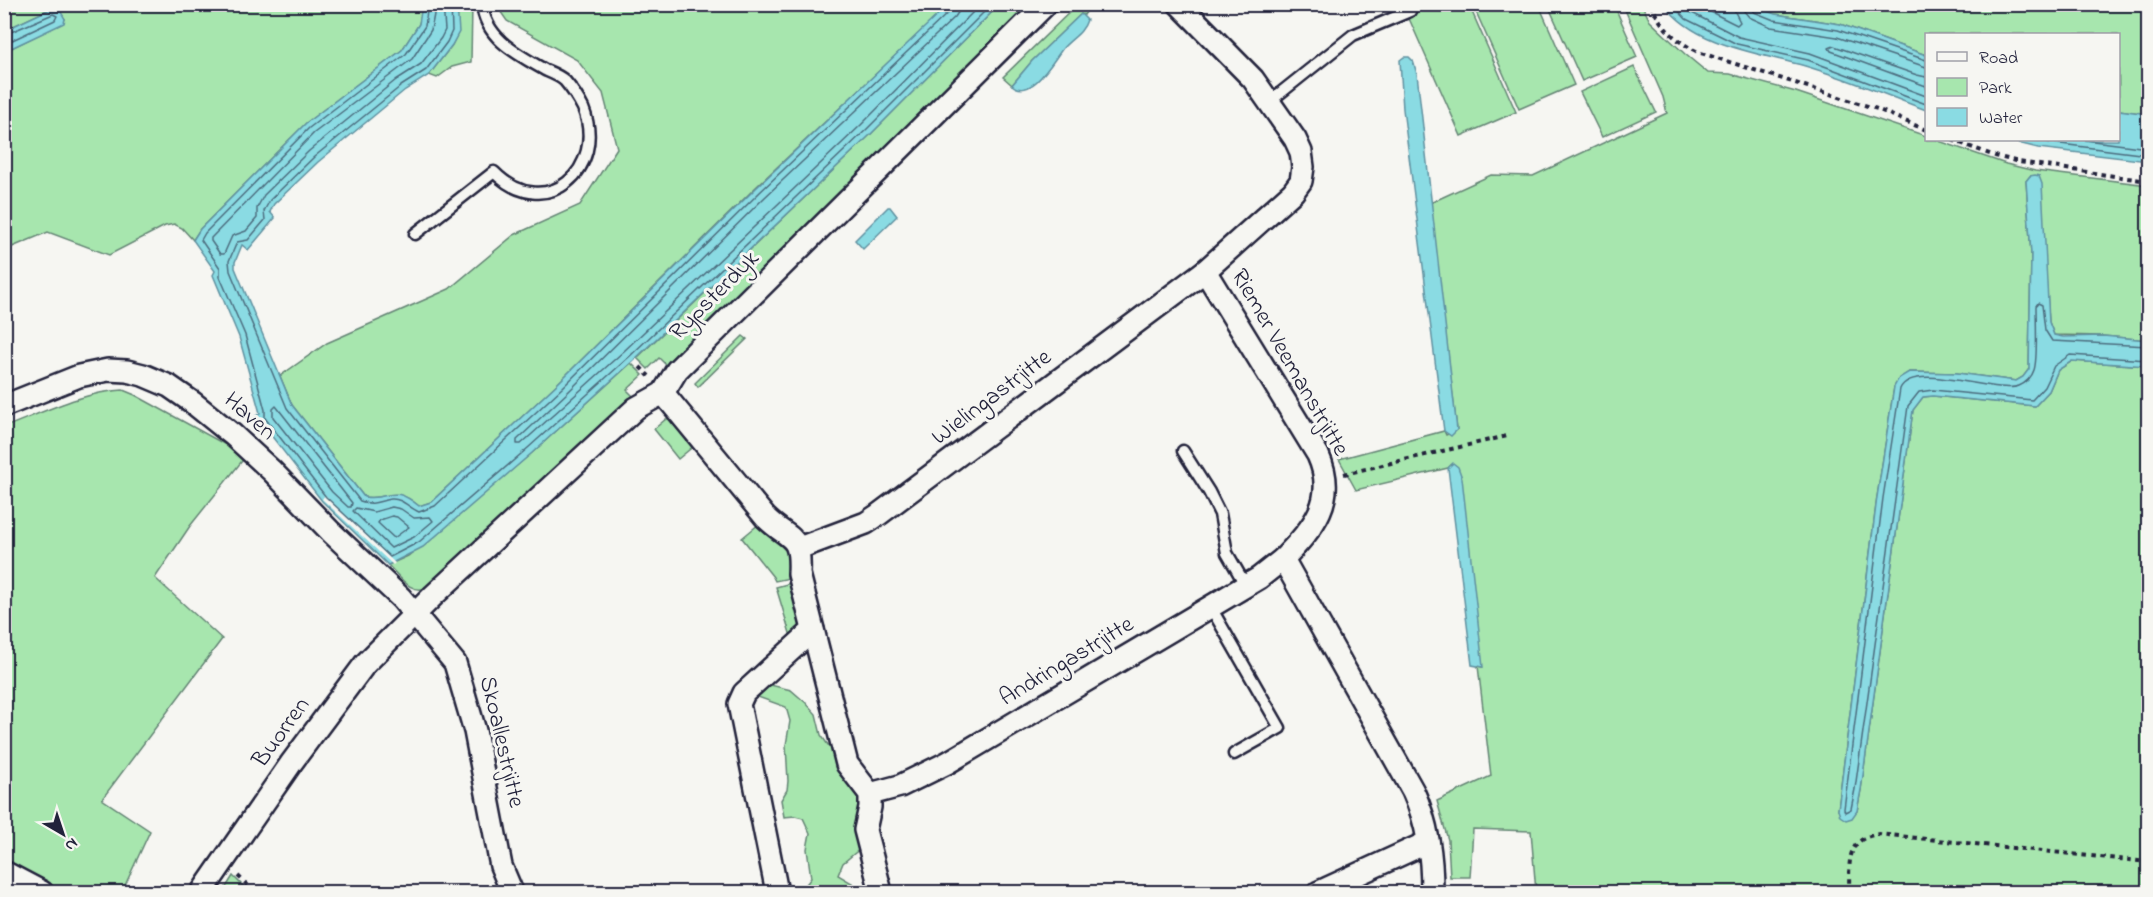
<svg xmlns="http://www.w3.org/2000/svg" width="2153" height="897" viewBox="0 0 2153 897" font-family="'Indie Flower',sans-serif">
  <rect width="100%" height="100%" fill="#f6f6f2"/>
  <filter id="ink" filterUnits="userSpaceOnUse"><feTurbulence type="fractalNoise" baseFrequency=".0167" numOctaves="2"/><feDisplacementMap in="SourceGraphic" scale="12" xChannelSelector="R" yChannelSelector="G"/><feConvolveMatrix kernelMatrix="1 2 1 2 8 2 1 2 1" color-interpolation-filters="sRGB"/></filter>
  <g filter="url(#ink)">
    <g fill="#a7e6ae" stroke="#648474" stroke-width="1.5">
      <path d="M7,4h415l1,3 -4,17 -17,26 -96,73 -106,106 -7,11 -11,-12 -8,-4 -9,2 -56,29 -61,-23 -43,18v-199l58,-28 2,-4 -11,-12 -49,23 -1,-24z"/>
      <path d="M457,5h15l-1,57 -19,5 -15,11 -8,-3 23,-30 6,-13z"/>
      <path d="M496,5h453l-193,182 -198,196 -127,119 -12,4c-27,-22 -28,-5 -55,-9l-72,-92 -12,-29 47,-33 122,-54 65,-54 66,-30 37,-57 -14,-55 -26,-33 -70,-39z"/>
      <path d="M996,5h36l-365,361 -8,-8 -11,11 -11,-11 233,-223 122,-123z"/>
      <path d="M1077,5l9,7 -2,3 -3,-1 -49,47 -20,24 -9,-8z"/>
      <path d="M1429,5h40l47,107 -55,24 -54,-122z"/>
      <path d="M1473,5h66l35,80 -55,24z"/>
      <path d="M1548,5h66l23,52 -55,24z"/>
      <path d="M1623,5h19l8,16 35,33 23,19 22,1 66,18 130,44v4h10l70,24 29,7 113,14v155l-45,-4 -49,-1 -5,-13 -10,-146h-9l-4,5 5,73 -2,115 -6,8 -7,4 -59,-8 -48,-1 -10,7 -5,8 -17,110 -39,313 19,1 4,-21 52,-380 10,-13 10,-1 102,10 14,-15 9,-21 14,-9 76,5v526h-612l-5,-61 -58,-2 -3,48h-20l-2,-37 -11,-39 54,-25 -13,-110 4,1 -31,-202 -3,3 -92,22 -17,-31 105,-28 2,4 11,-5 -27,-227 61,-28 42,1 134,-63 -4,-16z"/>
      <path d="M1750,5h398v109l-29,-4 -1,-76h-192v21l-86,-31 -65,-10z"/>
      <path d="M1634,67l22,45 -54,25 -22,-45z"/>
      <path d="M743,336l4,3 -49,48 -3,-4z"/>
      <path d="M631,363l12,12 -16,15 7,7 -205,190c-18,9 -30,-11 -41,-22l20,-9 124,-103z"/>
      <path d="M123,390l12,5 111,61 -56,70 -35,52 67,61 -120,160 48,32 -28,61h-67l-25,-11 -25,-17v-437c37,-14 77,-35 118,-37z"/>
      <path d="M666,419h7l22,26 -17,14 -24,-30z"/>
      <path d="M759,524l8,9 21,14 2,31 -15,3 -2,-4 -31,-39z"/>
      <path d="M791,583l11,46 -10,11 -16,-53z"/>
      <path d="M769,679l1,6 21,5 15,13 10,11 5,21 7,10h5l7,26 20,27 1,50 -18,15 -5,12 29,17h-67l11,-14 -4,-29 3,-16 -7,-15 -8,-2 -11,1 -3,-17 6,-10 1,-9 -2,-36 4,-24 -4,-14 -31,-11z"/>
      <path d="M233,876l16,16h-26z"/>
    </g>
    <g fill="#8adbe3" stroke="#6091a0" stroke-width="1.5">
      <path d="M422,5h35l2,27 -7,13 -23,30 -24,15 -87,72 -44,42 -4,8 5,6 -27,32 -6,-5 -7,17v6l57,137 72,92c27,4 27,-14 55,9l12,-4 127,-119 198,-195 190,-181 3,-2h47l-4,7 -122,123 -237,226 -101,92 -109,94 -35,18 -66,-64 -66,-85 4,-3 -21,-76 -26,-62 2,-4 -22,-31 7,-11 106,-106 96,-73 17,-26z"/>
      <path d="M1665,5h85l25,9 65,10 86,31v55c-40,-15 -80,-32 -121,-44 -46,-13 -110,-20 -140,-61z"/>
      <path d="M54,7l7,5 4,7 -1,4 -59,28v-21z"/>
      <path d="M1081,14l6,6c-4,13 -15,18 -24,28 -10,13 -32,53 -51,37l20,-24z"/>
      <path d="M1404,57h5l4,4 4,13 40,356 -6,6 -7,-5 -41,-322 -3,-49z"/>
      <path d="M2119,110l29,4v47l-110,-13 -32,-8h112z"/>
      <path d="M2035,175l4,1 3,8 7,138 5,13 9,2 40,-1 45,4v26l-76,-5 -14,9 -9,21 -14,15 -102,-10 -10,1 -10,13 -52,380 -4,21 -5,7 -6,2 -6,-4 -2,-6 39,-313 17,-110 5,-9 10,-6 48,1 59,8 7,-4 6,-8 2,-115 -5,-73 4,-5z"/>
      <path d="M888,207h2l7,9 -34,33 -8,-9z"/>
      <path d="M1453,463l5,4 4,11 21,189 -11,-2 -24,-197z"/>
    </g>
    <path fill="#f6f6f2" d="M325,495l70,68 -2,2 -71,-66z"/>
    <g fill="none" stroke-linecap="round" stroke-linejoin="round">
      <g stroke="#4c6c7e" stroke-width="1.5">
        <path d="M428,4l-3,22 -19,28 -97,74 -104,105 -4,7 19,28v9l25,58 20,75v8l61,79 64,60 29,-15 109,-94 101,-91 237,-227 121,-121 2,-5"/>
        <path d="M436,4l-5,26 -19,29 -98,74 -103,105v3l9,13h4l8,-18 14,-5 11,-13v-10l7,-13 45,-44 87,-71 25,-16 20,-26 4,-8 -2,-26"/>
        <path d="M451,4l1,27 -5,11 -21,28 -25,16 -87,71 -44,43 -6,11 1,9 -17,20 -11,2 -8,19 1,10 57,137 73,93c15,5 18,0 31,-2 11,-1 18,9 28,13l16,-6 127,-118 198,-196 190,-181 2,-7"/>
        <path d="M960,4l-1,7 -4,6 -190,180 -198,196 -50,47v4h4l103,-93 237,-226 120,-121"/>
        <path d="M1672,4l14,15 51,25 71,16 118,44"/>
        <path d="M1683,4l7,8 49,25 71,16 116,43"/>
        <path d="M1695,4l42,21 3,-3 -5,-10 -1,-8"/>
        <path d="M1743,4l1,7 5,6 22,10 66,10 89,30"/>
        <path d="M1751,4l3,8 20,8 64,10 88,30"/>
        <path d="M4,35l49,-21 4,2 -2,4 -51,24"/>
        <path d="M1926,77l-9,-2 -83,-29 -5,2 2,3 95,35"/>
        <path d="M2029,140l119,15"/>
        <path d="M2085,140l63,8"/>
        <path d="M2148,346l-96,-5 -7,-11 -3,-25 -4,-2 -2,3c0,14 2,53 -2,64 -2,7 -9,14 -15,16 -23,9 -106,-26 -119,3l-17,109 -39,311 1,3 6,-3 4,-20 53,-383 11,-14 14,-2 99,10 12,-13 10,-21 16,-11 78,5"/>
        <path d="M276,406l76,97 -1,4h-3l-16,-15 -59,-75v-8z"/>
        <path d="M392,507l9,2 13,9 16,-1 3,4 -19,16 -23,11 -38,-37 3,-3 18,4z"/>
        <path d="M392,516l5,1 12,10 -15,11 -16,-15 2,-3z"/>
      </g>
      <g stroke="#22223b" stroke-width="15">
        <g id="service">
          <path d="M1269,102l84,-67 57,-24 -3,-7"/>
          <path d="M415,234l79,-62c51,52 114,-3 89,-64 -4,-8 -12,-20 -18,-27 -5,-5 -13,-8 -20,-11 -26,-15 -60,-31 -63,-66"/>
          <path d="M1183,451l26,41 11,22 7,39 19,33"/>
          <path d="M1210,606l70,122 -46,26"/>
        </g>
      </g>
      <g stroke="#22223b" stroke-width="26">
        <g id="minor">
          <path d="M1205,271l113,184c20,44 -4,72 -35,104l130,232c15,33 19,65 19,101"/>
          <path d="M663,393l103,125c25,24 35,15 33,56l48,190 23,30v13l-5,23 16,62"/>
          <path d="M4,406l75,-30 29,-6 19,1 16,4 26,11 23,16 41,33 39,36 59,61 70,66 54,65 20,68 26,135 11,26"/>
          <path d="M799,548l67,-25 12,-8 327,-244 88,-79 8,-11 2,-14 -2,-15 -6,-13 -42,-60 -74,-75"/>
          <path d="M870,794l30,-8 47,-23 312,-185 24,-19"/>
          <path d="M4,872l38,20"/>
          <path d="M202,892l90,-130 73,-98 69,-69 202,-187 27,-15 14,-23 369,-366"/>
          <path d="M777,892l-38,-188 5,-11 69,-63"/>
          <path d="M1319,892l109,-50"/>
        </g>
      </g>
      <g stroke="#22223b" stroke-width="4" stroke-dasharray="4.5 4.5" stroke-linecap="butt">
        <path d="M1651,4c10,24 25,37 47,48l179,57 49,21"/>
        <path d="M1952,140l43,16 24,6 129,19"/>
        <path d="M640,367l9,9"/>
        <path d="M1344,474l163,-38"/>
        <path d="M238,876l17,16"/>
        <path d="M1849,892c1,-28 -5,-53 30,-58l269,28"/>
      </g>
      <use href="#service" stroke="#f6f6f2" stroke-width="10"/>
      <use href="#minor" stroke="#f6f6f2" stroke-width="21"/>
    </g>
  </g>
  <g text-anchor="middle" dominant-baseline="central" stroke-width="6" stroke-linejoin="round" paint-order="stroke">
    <g font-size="24" fill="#22223b" stroke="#f6f6f2">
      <text transform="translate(715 296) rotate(-45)">Rypsterdyk</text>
      <text transform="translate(1289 363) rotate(60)">Riemer Veemanstrjitte</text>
      <text transform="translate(992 398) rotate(-37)">Wielingastrjitte</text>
      <text transform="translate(249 417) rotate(41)">Haven</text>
      <text transform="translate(1067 662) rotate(-31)">Andringastrjitte</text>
      <text transform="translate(282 733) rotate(-54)">Buorren</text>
      <text transform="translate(501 742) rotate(77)">Skoallestrjitte</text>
    </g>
  </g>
  <rect width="2153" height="897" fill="none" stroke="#f6f6f2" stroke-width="24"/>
  <rect x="12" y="12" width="2129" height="873" fill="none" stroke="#22223b" stroke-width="2" filter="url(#ink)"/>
  <rect x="1925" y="33" width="195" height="108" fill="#f6f6f2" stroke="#a1a1a9" stroke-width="1.5"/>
  <rect x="1937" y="52" width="30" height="9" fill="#f6f6f2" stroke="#a1a1a9" stroke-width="1.5"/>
  <text x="1979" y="63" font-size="18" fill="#22223b">Road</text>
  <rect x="1937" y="78" width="30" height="18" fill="#a7e6ae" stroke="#a1a1a9" stroke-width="1.5"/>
  <text x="1979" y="93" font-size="18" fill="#22223b">Park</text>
  <rect x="1937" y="108" width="30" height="18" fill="#8adbe3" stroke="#a1a1a9" stroke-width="1.5"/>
  <text x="1979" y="123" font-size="18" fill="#22223b">Water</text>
  <g transform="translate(63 834) rotate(141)" stroke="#f6f6f2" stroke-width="4.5" paint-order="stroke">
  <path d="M0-4.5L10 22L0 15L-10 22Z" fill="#22223b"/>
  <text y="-9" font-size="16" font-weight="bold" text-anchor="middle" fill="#22223b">N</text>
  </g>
</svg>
